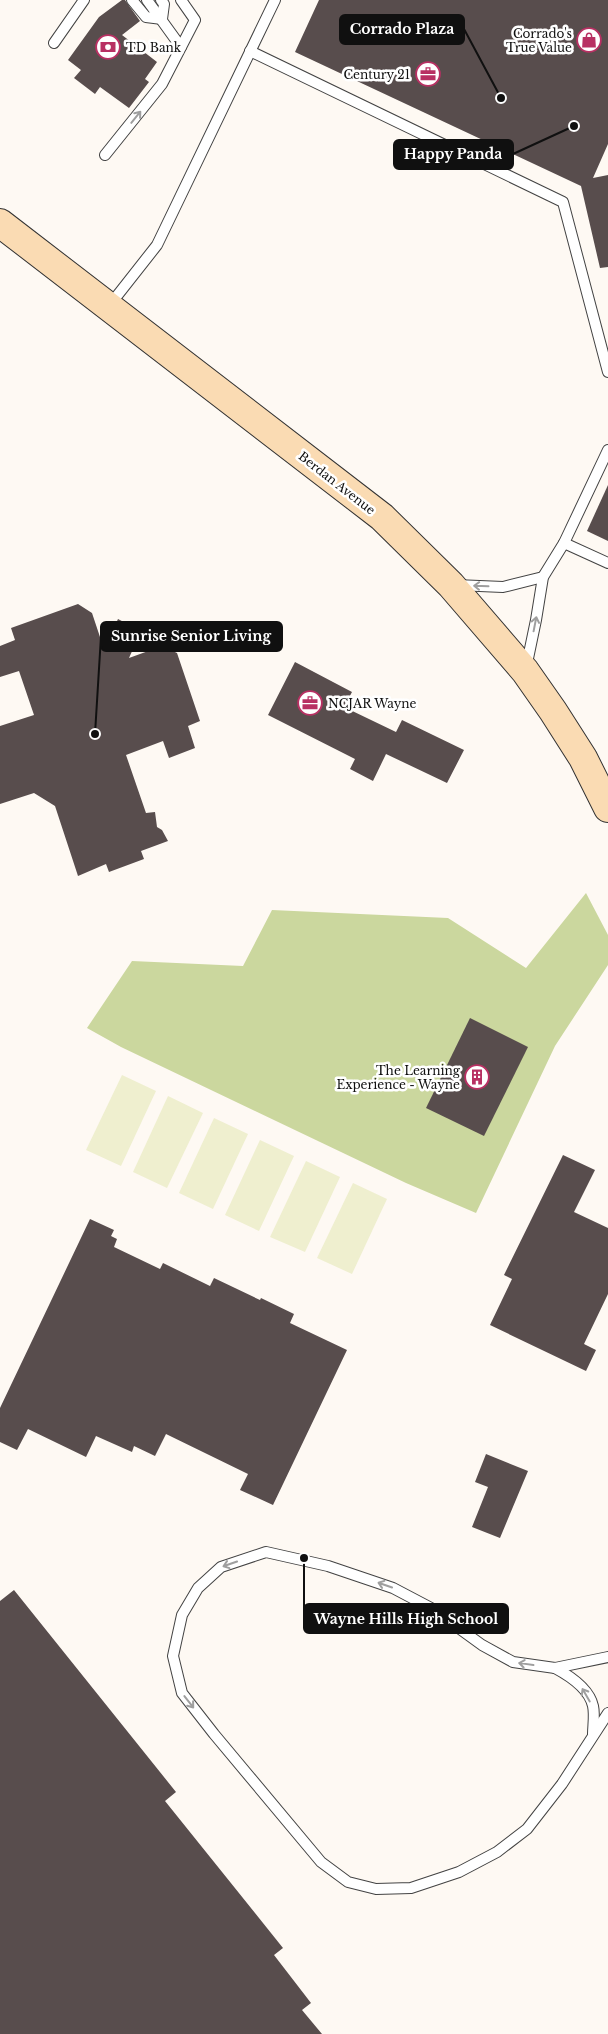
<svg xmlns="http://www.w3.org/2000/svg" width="608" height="2034" viewBox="0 0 608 2034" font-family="'Libre Baskerville',serif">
  <rect width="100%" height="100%" fill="#fef9f3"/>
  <path fill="#cbd79e" d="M586,893l22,42v30l-53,81 -79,167 -70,-30 -285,-136 -34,-19 45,-67 111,5 29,-56 176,8 78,50z"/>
  <g fill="#efefcf">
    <path d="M122,1075l34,16 -35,75 -35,-16z"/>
    <path d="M168,1096l35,17 -36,75 -34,-16z"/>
    <path d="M214,1118l34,16 -35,75 -34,-16z"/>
    <path d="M260,1140l34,16 -35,75 -34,-16z"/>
    <path d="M306,1161l34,16 -35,75 -35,-15z"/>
    <path d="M353,1183l34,16 -35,75 -35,-16z"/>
  </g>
  <g fill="#584d4d">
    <path d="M122,0h3l15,21 -18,14 35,27 -12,17 4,3 -20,26 -29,-21 -5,7 -21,-16 7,-8 -13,-10 31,-43z"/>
    <path d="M319,0h289v144l-15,34 15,-3v92l-8,1 -19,-82 -286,-134z"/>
    <path d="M608,485v56l-21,-10z"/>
    <path d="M78,604l14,9 12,36 14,-30 23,12 -12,27 33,-12 15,7 23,68 -12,5 7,22 -26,10 -6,-17 -37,14 20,58 9,-1 2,15 5,3 6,11 -27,10 3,8 -35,13 -3,-8 -28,12 -23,-70 -21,-13 -34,11v-78l34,-11 -15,-44 -19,6v-31l15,-6 -4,-12z"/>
    <path d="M295,662l57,30 -8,15 52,25 6,-12 62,30 -17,33 -61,-29 -13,27 -23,-12 5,-10 -87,-44z"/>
    <path d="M470,1018l58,29 -44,89 -58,-28z"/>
    <path d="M563,1155l32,15 -21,42 34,16v66l-24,50 12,6 -10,21 -96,-46 22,-46 -8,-4z"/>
    <path d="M90,1219l24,11 -3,6 6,3 -3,8 46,22 3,-6 47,23 4,-8 46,22 1,-2 33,16 -4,9 57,27 -74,155 -33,-15 8,-16 -82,-40 -11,22 -21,-10 -2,6 -36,-16 -10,21 -58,-28 -11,21 -17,-8v-34z"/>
    <path d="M486,1454l42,17 -28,67 -28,-11 16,-40 -13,-5z"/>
    <path d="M14,1590l162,202 -11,9 118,147 -9,7 37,48 -9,7 20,24h-322v-433z"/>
  </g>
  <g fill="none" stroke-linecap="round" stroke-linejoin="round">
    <g stroke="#434343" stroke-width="12">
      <g id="service">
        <path d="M132,0l14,17 16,2"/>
        <path d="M147,0l34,47"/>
        <path d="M161,0l3,4 -2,15"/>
        <path d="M54,43l30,-43"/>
        <path d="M250,51l313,151 45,170"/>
        <path d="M105,155l57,-71 33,-64 -14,-20"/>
        <path d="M109,306l48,-61 118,-245"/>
        <path d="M564,543l44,20"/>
        <path d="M456,585l47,2 40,-10"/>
        <path d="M526,668l10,-48 7,-43 21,-34 44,-93"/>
        <path d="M608,1657l-53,11 -42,-6 -31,-17 -51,-37 -38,-20 -65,-22 -62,-14 -45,15 -23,21 -16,27 -9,41 9,37 32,41 107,128 27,20 28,7 35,-1 48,-16 38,-20 30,-23 35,-45 46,-71"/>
        <path d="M555,1668c15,8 34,20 38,38 2,9 0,20 0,28"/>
      </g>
    </g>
    <g stroke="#323232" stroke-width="30">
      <path id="secondary" d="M0,223l382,294 69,68 74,86 28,40 30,47 25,50"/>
    </g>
    <use href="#service" stroke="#fff" stroke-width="10"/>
    <use href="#secondary" stroke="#fadbb3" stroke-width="28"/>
  </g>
  <defs><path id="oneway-shaft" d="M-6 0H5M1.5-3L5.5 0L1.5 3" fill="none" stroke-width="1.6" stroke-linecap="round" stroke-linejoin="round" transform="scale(1.25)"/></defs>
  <g stroke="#9f9f9f">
    <use href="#oneway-shaft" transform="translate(136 117) rotate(-51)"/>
    <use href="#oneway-shaft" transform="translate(481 586) rotate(-178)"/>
    <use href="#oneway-shaft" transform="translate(535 624) rotate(-79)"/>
    <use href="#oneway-shaft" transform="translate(230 1564) rotate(161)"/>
    <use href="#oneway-shaft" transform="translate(385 1585) rotate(-161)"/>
    <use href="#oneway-shaft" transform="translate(526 1664) rotate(-172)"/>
    <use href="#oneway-shaft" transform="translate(586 1695) rotate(-120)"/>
    <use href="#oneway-shaft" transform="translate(189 1702) rotate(52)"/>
  </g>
  <defs>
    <g id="shop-ring" transform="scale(1.25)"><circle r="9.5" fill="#fff" stroke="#b83063" stroke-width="1.5"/><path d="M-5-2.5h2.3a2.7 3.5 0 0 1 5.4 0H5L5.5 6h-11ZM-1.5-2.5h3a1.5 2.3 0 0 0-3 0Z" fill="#b83063"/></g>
    <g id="bank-ring" transform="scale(1.25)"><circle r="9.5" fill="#fff" stroke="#b83063" stroke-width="1.5"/><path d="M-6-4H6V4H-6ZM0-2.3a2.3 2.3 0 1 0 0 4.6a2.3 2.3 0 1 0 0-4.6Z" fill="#b83063"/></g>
    <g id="office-ring" transform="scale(1.25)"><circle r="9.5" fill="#fff" stroke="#b83063" stroke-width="1.5"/><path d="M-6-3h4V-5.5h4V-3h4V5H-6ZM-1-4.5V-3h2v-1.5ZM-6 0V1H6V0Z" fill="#b83063"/></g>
    <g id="building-ring" transform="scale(1.25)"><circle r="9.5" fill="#fff" stroke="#b83063" stroke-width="1.5"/><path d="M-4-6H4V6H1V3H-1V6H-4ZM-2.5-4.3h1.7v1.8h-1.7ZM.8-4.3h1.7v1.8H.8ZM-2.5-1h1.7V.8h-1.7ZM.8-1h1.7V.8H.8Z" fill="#b83063"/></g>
  </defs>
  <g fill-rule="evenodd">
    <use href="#shop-ring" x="589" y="40"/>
    <use href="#bank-ring" x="108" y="47"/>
    <use href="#office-ring" x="428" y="74"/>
    <use href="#office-ring" x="310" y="703"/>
    <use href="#building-ring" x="477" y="1077"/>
  </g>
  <g text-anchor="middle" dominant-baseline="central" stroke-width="5" stroke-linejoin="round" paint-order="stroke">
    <g font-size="12" fill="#101010" stroke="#fff" text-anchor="end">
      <text x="572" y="33">Corrado's<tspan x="572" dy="14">True Value</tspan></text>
      <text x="126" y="47" text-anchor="start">TD Bank</text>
      <text x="410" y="74">Century 21</text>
      <text x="328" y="703" text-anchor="start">NCJAR Wayne</text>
      <text x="460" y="1070">The Learning<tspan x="460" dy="14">Experience - Wayne</tspan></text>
    </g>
    <g font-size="12" fill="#101010" stroke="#fff">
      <text transform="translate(337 483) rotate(38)">Berdan Avenue</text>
    </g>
  </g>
  <path fill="none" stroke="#101010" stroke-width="2" d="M501 98L464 29M574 126L513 154M95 734L101 636M304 1558L304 1619"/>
  <g fill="#101010" stroke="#fff" stroke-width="2">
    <circle cx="501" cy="98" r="5"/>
    <circle cx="574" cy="126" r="5"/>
    <circle cx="95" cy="734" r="5"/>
    <circle cx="304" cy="1558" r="5"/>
  </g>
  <g fill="#101010" stroke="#101010" stroke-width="2">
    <rect x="340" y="15" width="124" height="29" rx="5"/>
    <rect x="394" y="140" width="119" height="29" rx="5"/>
    <rect x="101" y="622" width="181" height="29" rx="5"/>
    <rect x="304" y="1604" width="204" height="29" rx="5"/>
  </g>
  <g font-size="14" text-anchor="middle" font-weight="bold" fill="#fff">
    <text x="402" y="34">Corrado Plaza</text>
    <text x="453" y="159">Happy Panda</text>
    <text x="191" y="641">Sunrise Senior Living</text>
    <text x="406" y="1624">Wayne Hills High School</text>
  </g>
</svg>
